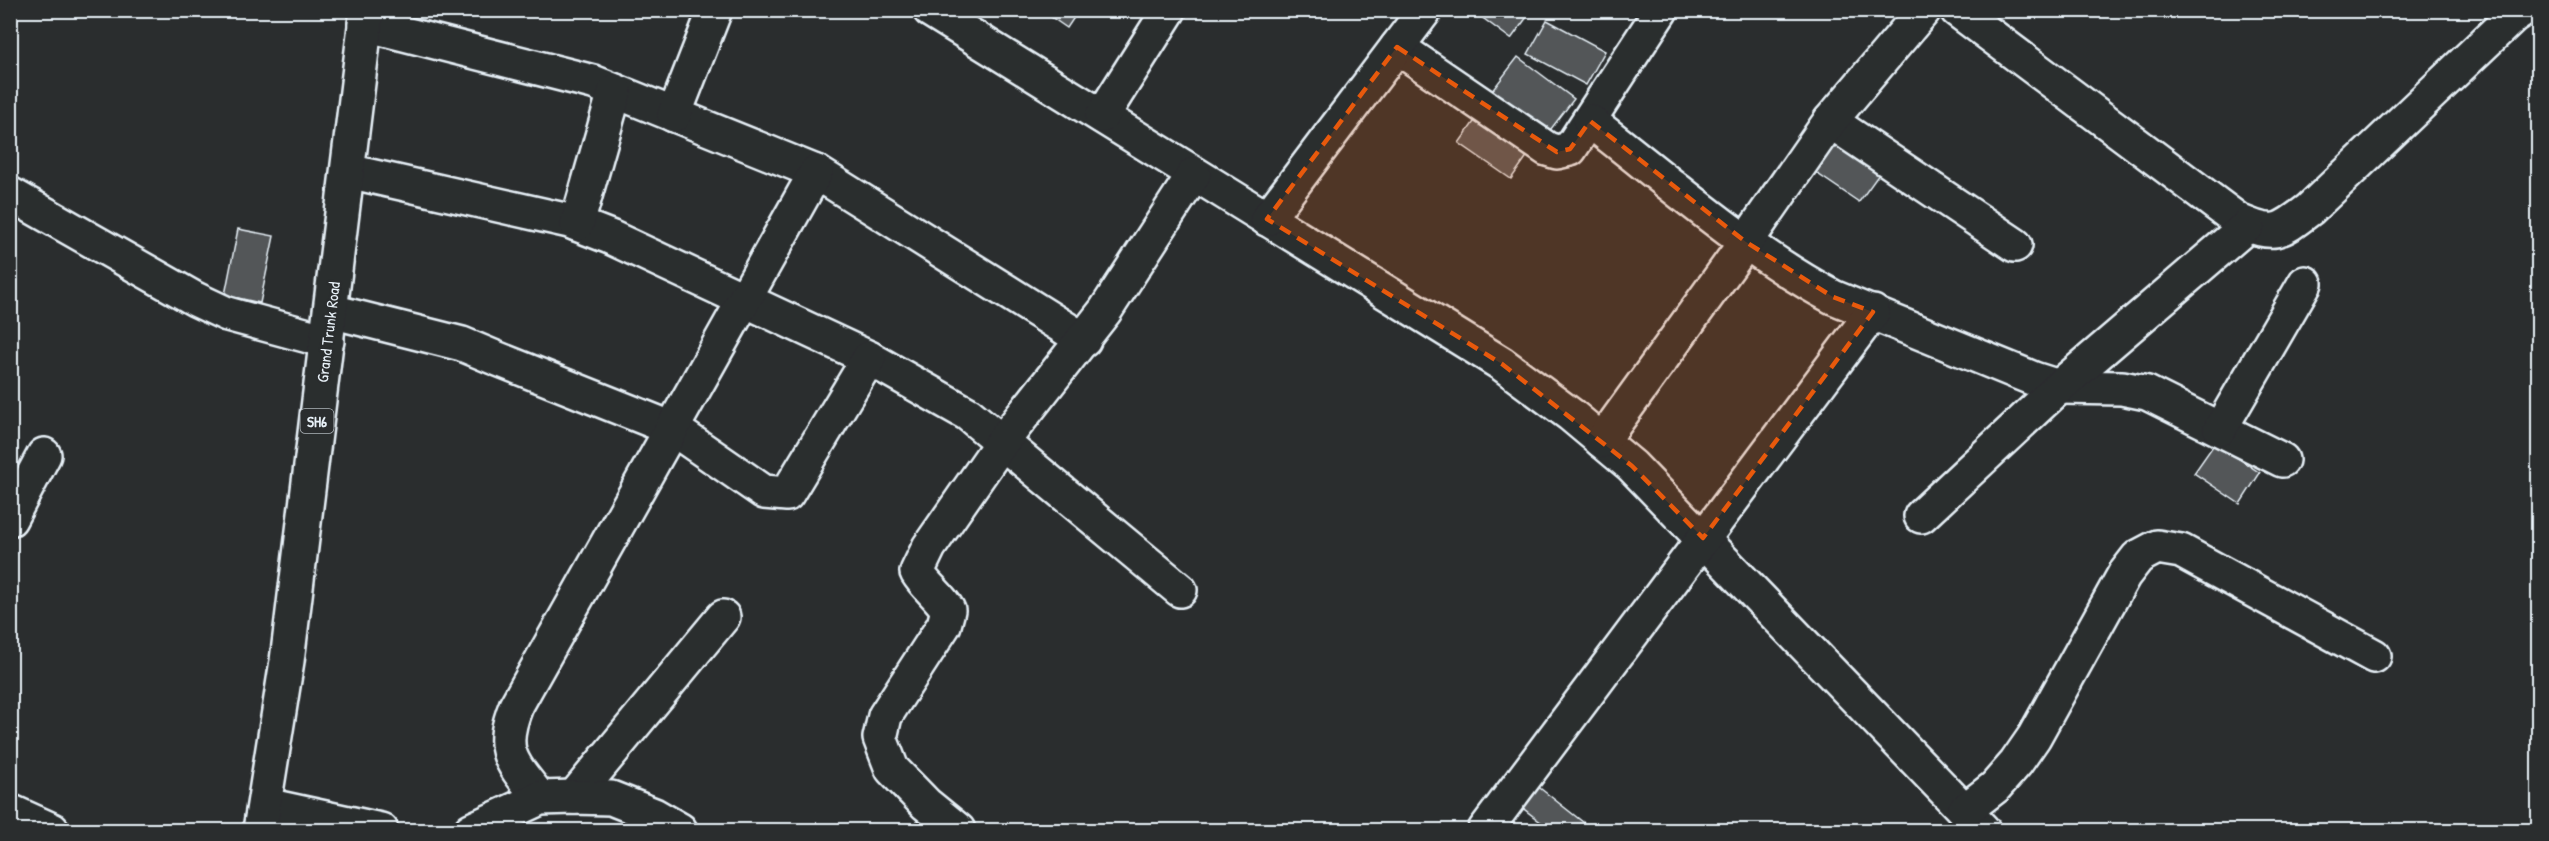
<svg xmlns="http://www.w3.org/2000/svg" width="2549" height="841" viewBox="0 0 2549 841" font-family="'Patrick Hand',sans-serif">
  <rect width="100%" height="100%" fill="#2a2d2e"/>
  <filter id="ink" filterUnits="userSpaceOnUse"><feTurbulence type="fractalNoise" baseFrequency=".0167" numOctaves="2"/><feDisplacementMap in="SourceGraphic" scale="12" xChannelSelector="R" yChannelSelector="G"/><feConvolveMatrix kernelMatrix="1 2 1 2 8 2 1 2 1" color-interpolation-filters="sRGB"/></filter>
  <g filter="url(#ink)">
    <g fill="#535759" stroke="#e8f1f8" stroke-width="1.5">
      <path d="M1041,10h38l-12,18z"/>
      <path d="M1472,10h60l-21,29z"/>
      <path d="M1547,20l58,31 -19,34 -58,-31z"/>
      <path d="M1518,57l56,42 -30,39 -56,-42z"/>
      <path d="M1483,109l52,36 -24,34 -52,-36z"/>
      <path d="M1831,136l51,34 -23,32 -50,-34z"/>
      <path d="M238,229l36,7 -14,67 -35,-8z"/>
      <path d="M2215,443l45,30 -20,31 -46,-31z"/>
      <path d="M1536,785l57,45h-42l-31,-24z"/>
    </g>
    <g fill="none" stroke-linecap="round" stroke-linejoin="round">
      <g stroke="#e8f1f8" stroke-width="38">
        <g id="minor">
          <path d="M930,10l572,354 69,51 61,51 351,364"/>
          <path d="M1957,10l282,211c36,16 41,11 71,-12l203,-193 9,-6"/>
          <path d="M365,24l228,58 223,90 268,168"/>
          <path d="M1397,47l150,102 10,3 13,-3 91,-139"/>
          <path d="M674,115l41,-105"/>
          <path d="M1102,116l67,-106"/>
          <path d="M1590,121c78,60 155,129 243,176l201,82 25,8 63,1 25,5 135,67"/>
          <path d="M1830,121l185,124"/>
          <path d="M348,171l221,50 41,16 259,121 99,56 212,176"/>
          <path d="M10,194l185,105 32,15 100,27"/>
          <path d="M1267,219l158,-209"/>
          <path d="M577,224l38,-133"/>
          <path d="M331,311l131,33 31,13 180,72 91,63 23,2 82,-136"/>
          <path d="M2220,429l85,-146"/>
          <path d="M1602,441l144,-199 84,-121 94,-111"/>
          <path d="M1921,516l138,-129 189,-162"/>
          <path d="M10,519l34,-64"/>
          <path d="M574,797l149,-180"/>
          <path d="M540,798c-29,-36 -42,-47 -24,-92l300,-534"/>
          <path d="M266,805l115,25"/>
          <path d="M10,811l42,19"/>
          <path d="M1964,811l31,-24 21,-24 18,-26 90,-162 14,-18 19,-10 24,4 193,105"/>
          <path d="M471,830l69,-32 34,-1 37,1 43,17 26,15"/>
          <path d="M958,830l-32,-26 -34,-35 -12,-31 5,-22 59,-91 4,-15c-9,-15 -22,-23 -31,-38l12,-25 73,-105 103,-131 89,-137"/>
          <path d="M1485,830l388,-518"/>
        </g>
      </g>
      <g stroke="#e8f1f8" stroke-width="38">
        <path id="major" d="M260,830l27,-169 80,-651"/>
      </g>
      <use href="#minor" stroke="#2a2d2e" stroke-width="33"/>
      <use href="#major" stroke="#2a2d2e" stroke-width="33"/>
    </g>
  </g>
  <path fill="#e8590c" fill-opacity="0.2" stroke="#e8590c" stroke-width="4.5" stroke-dasharray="12 8" stroke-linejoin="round" d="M1397,47l160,105 13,-3 20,-28 156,121 87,55 40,15 -170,226 -71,-72 -130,-102 -235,-145z"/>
  <g text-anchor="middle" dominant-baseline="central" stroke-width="4.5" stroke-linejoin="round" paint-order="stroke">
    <rect fill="#2a2d2e" stroke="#afb6bb" stroke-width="1.5" x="300.5" y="409" width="33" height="24" rx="4.5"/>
    <g font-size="15" font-weight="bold" fill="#e8f1f8">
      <text x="317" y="421">SH6</text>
    </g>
    <g font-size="16" fill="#e8f1f8" stroke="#2a2d2e">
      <text transform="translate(328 332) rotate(-83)">Grand Trunk Road</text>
    </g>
  </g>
  <rect width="2549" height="841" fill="none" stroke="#2a2d2e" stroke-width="36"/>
  <rect x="18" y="18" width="2513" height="805" fill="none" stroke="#e8f1f8" stroke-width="2" filter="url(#ink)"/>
</svg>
